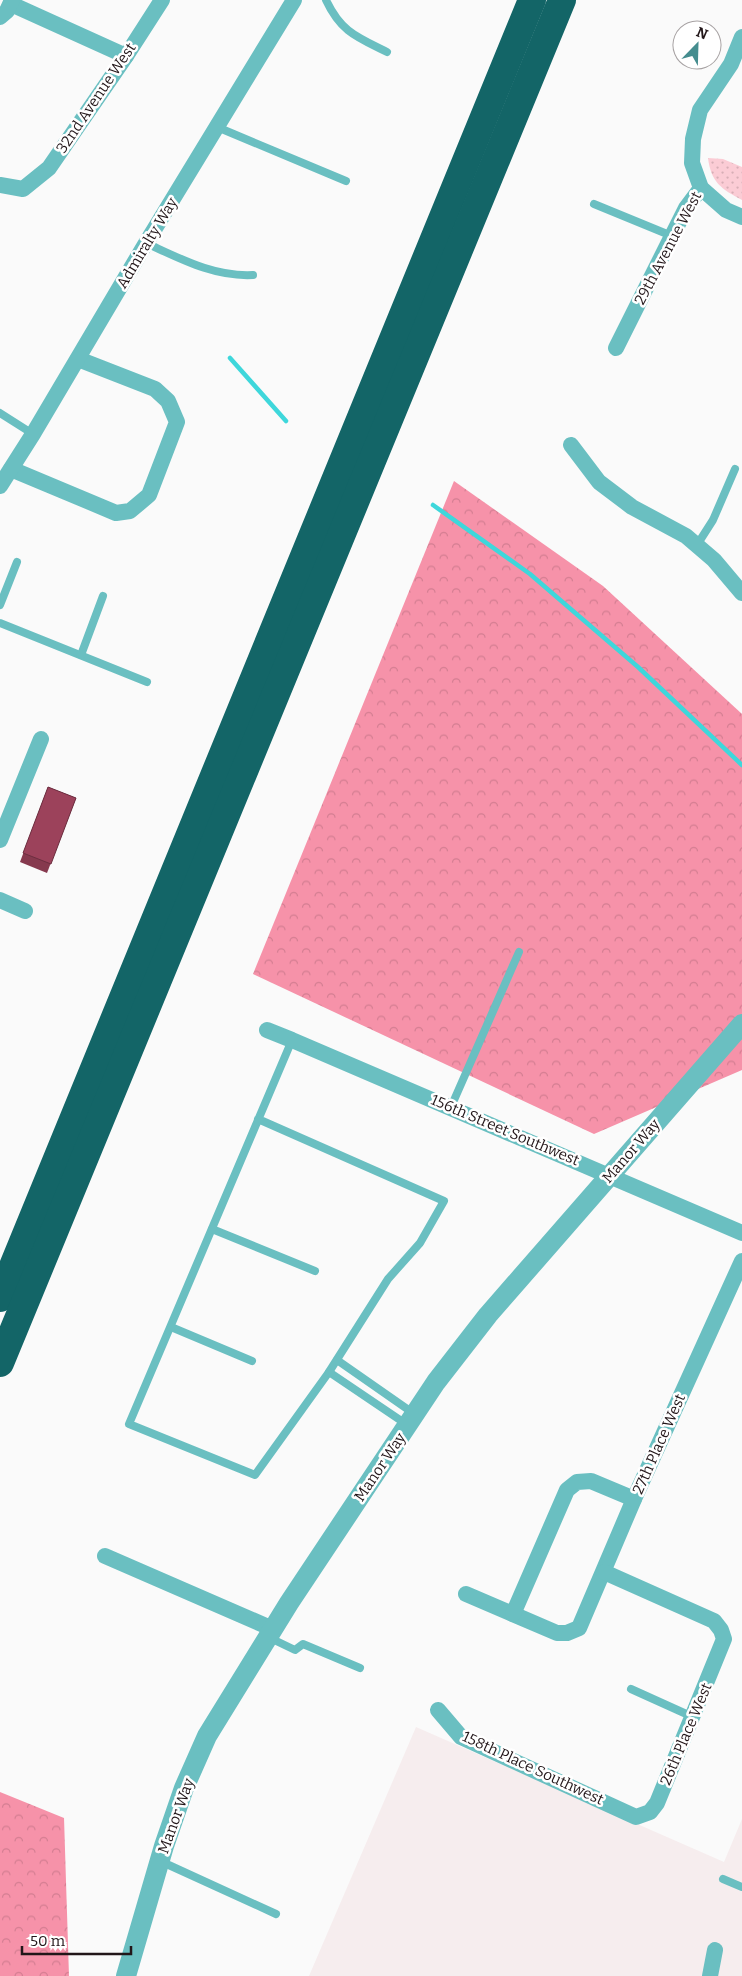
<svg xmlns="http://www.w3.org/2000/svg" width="742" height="1976" viewBox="0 0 742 1976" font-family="Bitter,serif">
  <defs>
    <pattern id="forest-crowns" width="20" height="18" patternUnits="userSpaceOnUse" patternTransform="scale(1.25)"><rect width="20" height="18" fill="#f692a9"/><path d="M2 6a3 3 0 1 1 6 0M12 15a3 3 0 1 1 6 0" fill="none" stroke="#d37d91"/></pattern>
    <pattern id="park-dots" width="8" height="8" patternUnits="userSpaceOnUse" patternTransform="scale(1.25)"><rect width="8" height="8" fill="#fbccd5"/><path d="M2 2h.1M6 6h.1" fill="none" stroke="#d7aeb6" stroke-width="1.8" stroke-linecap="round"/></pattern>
  </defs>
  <rect width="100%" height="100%" fill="#fafafa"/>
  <path fill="#f6edee" d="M416,1727l308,135 18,-43v157h-433z"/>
  <g fill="url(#forest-crowns)">
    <path d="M454,481l149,105 139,128v356l-148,64 -341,-160z"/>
    <path d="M0,1792l64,26 5,158h-69z"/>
  </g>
  <path fill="url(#park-dots)" d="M708,158l15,1 19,8v33c-21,-11 -31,-18 -34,-42z"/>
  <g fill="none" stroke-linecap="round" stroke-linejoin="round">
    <g stroke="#3ed7db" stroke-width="4.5">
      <path d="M230,358l56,63"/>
      <path d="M433,505l97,69 108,93 104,98"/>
    </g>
    <g stroke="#6abfc1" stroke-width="8">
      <path d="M326,0c15,32 31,37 61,52"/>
      <path d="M217,127l129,54"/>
      <path d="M594,204l78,32"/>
      <path d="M146,243c35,16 68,34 107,32"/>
      <path d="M0,413l33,21"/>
      <path d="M697,545l16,-25 22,-51"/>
      <path d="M0,605l17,-43"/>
      <path d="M0,623l147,59"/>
      <path d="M81,655l22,-59"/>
      <path d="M451,1107l68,-155"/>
      <path d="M258,1119l186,82 -24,42 -32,36 -59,93 -74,103 -126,-51 163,-384"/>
      <path d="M212,1229l103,42"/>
      <path d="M171,1327l81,34"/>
      <path d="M337,1360l76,53"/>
      <path d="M329,1372l77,52"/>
      <path d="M268,1637l27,13 8,-6 57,24"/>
      <path d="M631,1689l62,28"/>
      <path d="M160,1861l116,53"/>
      <path d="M723,1879l19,8"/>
    </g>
    <g stroke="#6abfc1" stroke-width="16">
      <path d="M11,4l115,52"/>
      <path d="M0,17l7,-6 5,-11"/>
      <path d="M742,37l-11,27 -31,46 -7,29 -1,24 9,25 25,22 16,7"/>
      <path d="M0,185l23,4 26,-21 77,-112 36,-56"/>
      <path d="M616,348l70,-140 15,-20"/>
      <path d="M571,445l28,37 33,25 54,29 28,24 28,33"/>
      <path d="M11,469l105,44 14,-2 19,-16 28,-73 -9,-21 -13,-12 -77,-30"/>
      <path d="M0,486l33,-52 113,-191 148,-243"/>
      <path d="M0,840l41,-101"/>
      <path d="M0,900l25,11"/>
      <path d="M267,1030l25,10 450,193"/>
      <path d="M105,1556l168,73"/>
      <path d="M466,1594l91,39h10l12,-5 55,-129 108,-238"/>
      <path d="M513,1614l54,-124 10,-8 14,-1 43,18"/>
      <path d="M438,1710l23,27 175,80 14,-5 7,-9 67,-164 -3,-9 -7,-9 -110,-49"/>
      <path d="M710,1976l5,-26"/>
    </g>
    <path stroke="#6abfc1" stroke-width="20" d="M126,1976l38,-130 20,-58 23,-52 82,-133 147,-221 52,-67 254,-291"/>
    <g stroke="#136567" stroke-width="28">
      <path d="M0,1298l532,-1298"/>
      <path d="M0,1363l562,-1363"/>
    </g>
  </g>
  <path fill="#86394e" d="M48,787l28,11 -29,75 -27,-11z"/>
  <path fill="#9c425b" stroke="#6d2e40" d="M48,787l28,11 -25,66 -28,-11z"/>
  <g text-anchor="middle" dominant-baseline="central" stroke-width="5" stroke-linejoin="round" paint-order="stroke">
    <g font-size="15" fill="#221619" stroke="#fff">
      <text transform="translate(96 98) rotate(-56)">32nd Avenue West</text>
      <text transform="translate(147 243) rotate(-59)">Admiralty Way</text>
      <text transform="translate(668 248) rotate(-62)">29th Avenue West</text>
      <text transform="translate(505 1130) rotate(23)">156th Street Southwest</text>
      <text transform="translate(631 1151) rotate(-49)">Manor Way</text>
      <text transform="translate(659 1444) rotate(-66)">27th Place West</text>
      <text transform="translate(380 1467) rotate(-56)">Manor Way</text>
      <text transform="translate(686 1734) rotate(-67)">26th Place West</text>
      <text transform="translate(533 1768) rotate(25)">158th Place Southwest</text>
      <text transform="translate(176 1816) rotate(-70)">Manor Way</text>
    </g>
  </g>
  <g transform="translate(697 45) rotate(23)"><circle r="24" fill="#ffffff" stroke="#a7a2a3"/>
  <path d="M0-4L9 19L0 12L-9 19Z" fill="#458d8f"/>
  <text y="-8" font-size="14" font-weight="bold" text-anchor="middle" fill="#221619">N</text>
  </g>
  <path d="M22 1946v8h109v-8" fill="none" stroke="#221619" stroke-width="2.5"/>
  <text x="30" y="1946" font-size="15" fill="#221619" stroke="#ffffff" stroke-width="4" paint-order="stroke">50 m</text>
</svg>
